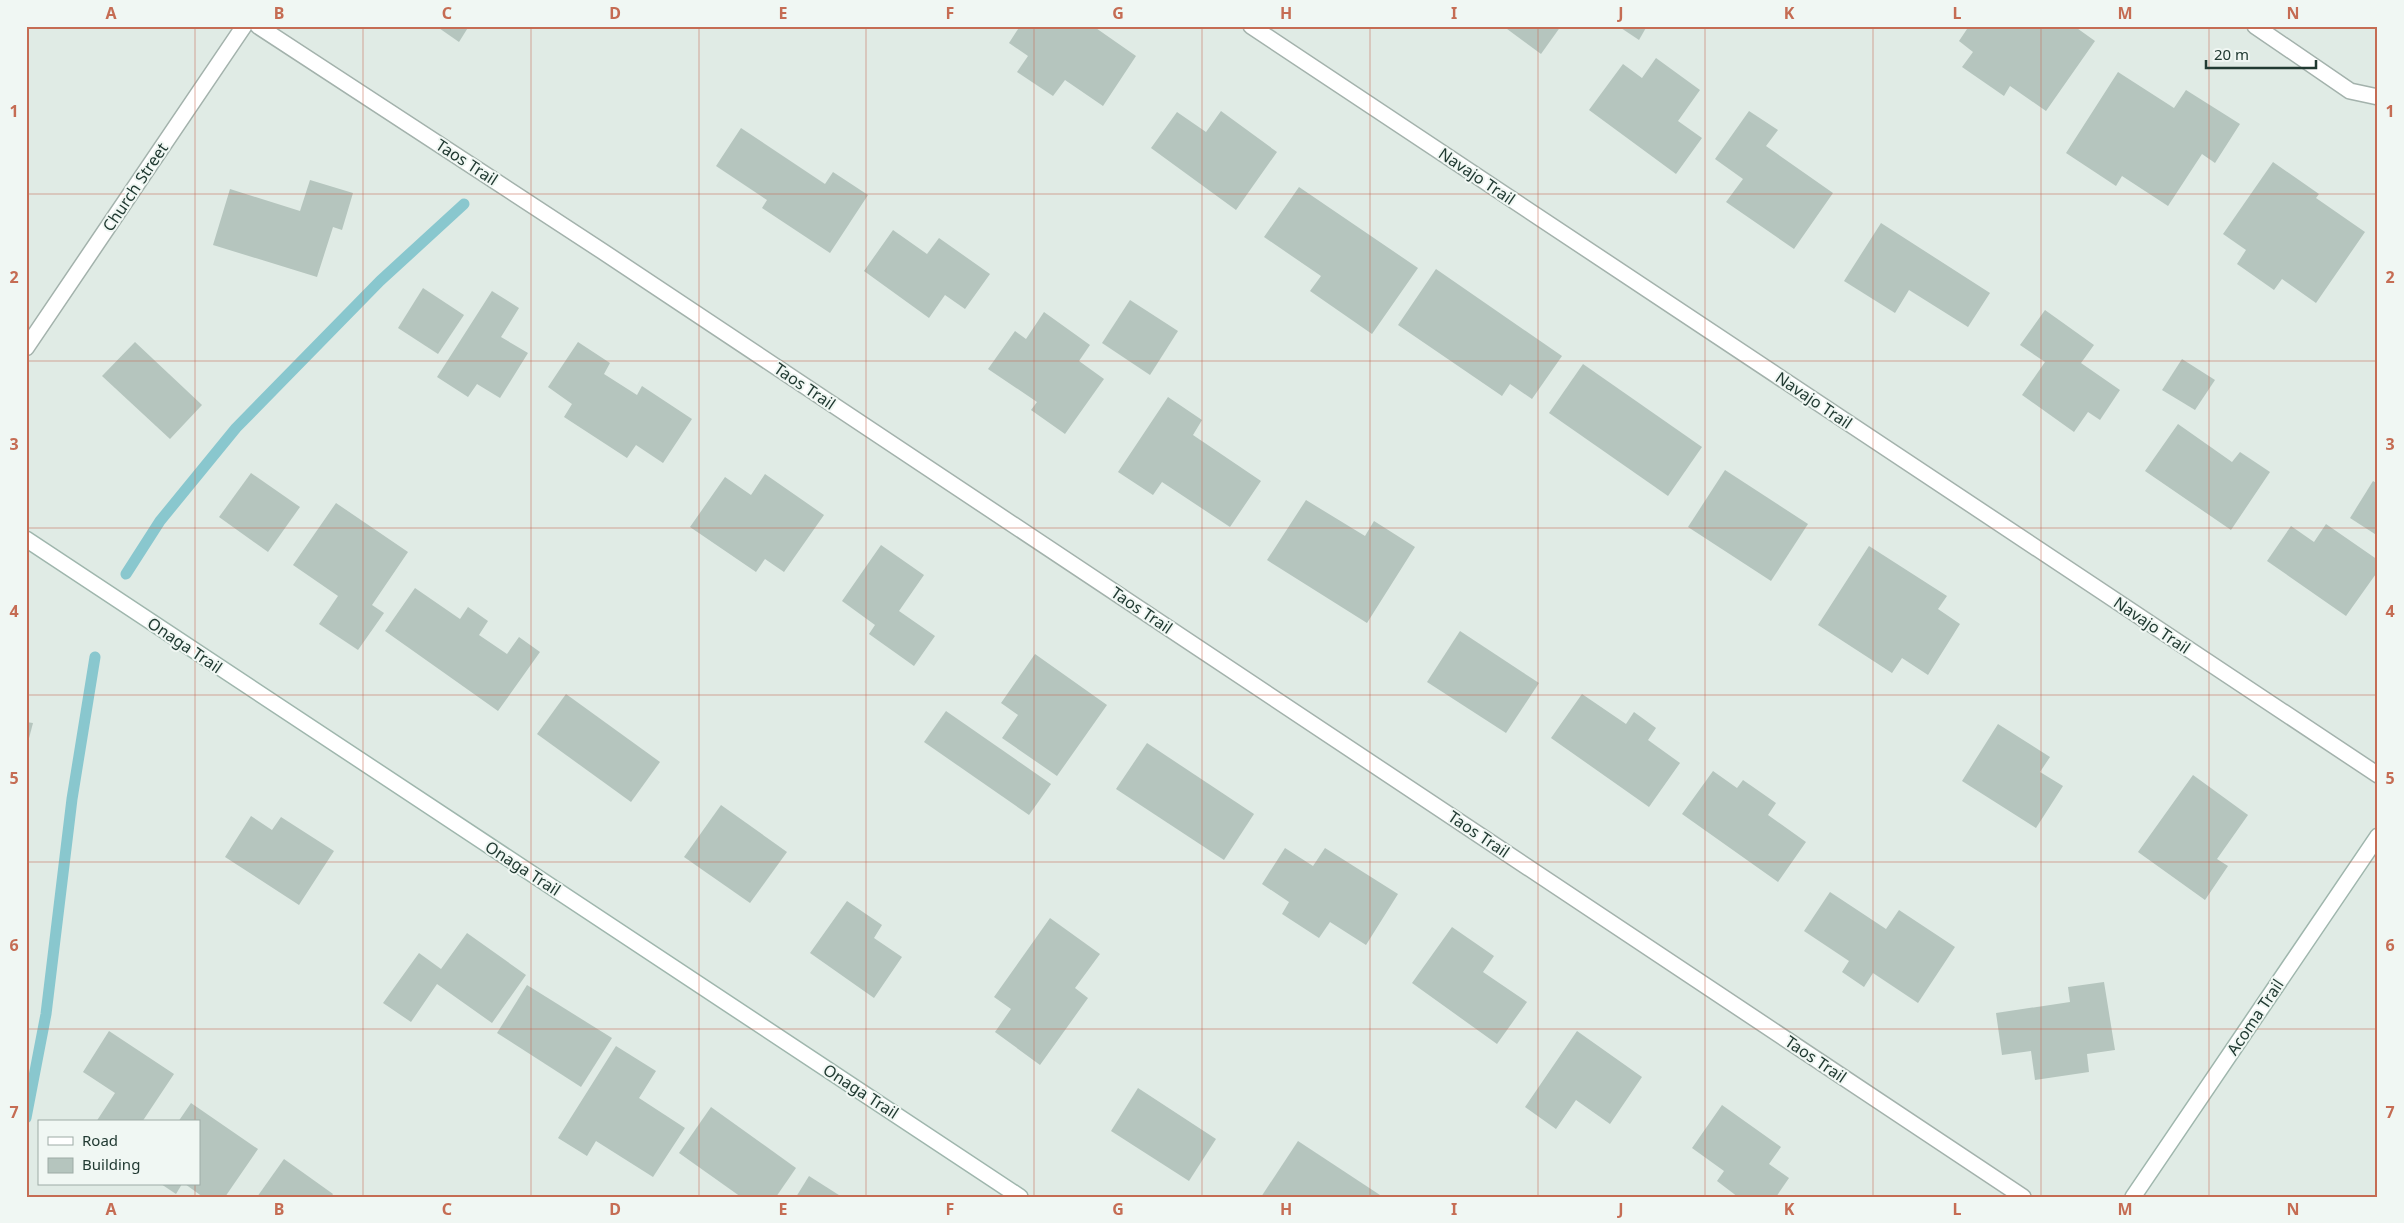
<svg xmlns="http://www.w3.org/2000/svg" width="2404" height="1223" viewBox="0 0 2404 1223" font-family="'Noto Sans',sans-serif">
  <rect width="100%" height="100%" fill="#e0ebe5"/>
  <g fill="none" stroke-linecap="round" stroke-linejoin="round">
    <g stroke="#89c7ce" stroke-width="11">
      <path d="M126,574l34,-53 76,-93 144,-147 84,-77"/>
      <path d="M26,1118l20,-104 26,-215 23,-142"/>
    </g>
  </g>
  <g fill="#b5c5be">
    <path d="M436,26h33l-10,16z"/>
    <path d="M1020,26h73l43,30 -33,50 -38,-26 -12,16 -36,-24 11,-16 -19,-13z"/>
    <path d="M1503,26h58l-20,28z"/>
    <path d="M1618,26h29l-8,14z"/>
    <path d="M1969,26h105l21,15 -49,70 -36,-25 -6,10 -42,-29 11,-15 -14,-11z"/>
    <path d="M1656,58l44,32 -22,31 24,17 -26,36 -87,-64 34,-46 19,14z"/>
    <path d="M2118,72l56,36 12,-18 54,34 -25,39 -13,-9 -34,52 -46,-30 -6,10 -50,-33z"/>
    <path d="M1221,111l56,41 -41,58 -85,-62 26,-36 29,20z"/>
    <path d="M1749,111l29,19 -12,16 67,47 -39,56 -68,-47 17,-23 -28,-20z"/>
    <path d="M741,128l84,56 8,-12 35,23 -38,58 -68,-45 5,-8 -51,-34z"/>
    <path d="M2273,162l46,32 -3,4 49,34 -49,71 -34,-24 -8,11 -37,-26 9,-14 -23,-16z"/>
    <path d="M310,180l43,13 -11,37 -9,-3 -16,50 -104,-32 17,-56 70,22z"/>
    <path d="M1299,187l119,81 -46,66 -62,-43 11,-15 -57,-39z"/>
    <path d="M1881,223l109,70 -22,34 -59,-37 -14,23 -51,-32z"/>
    <path d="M893,230l34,24 12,-16 51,36 -25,35 -20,-14 -16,23 -65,-47z"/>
    <path d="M1436,269l126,87 -30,43 -22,-15 -8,12 -104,-71z"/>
    <path d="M423,288l41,27 -26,39 -40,-26z"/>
    <path d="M492,291l27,17 -18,29 27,16 -28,45 -23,-14 -9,13 -31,-20z"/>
    <path d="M1130,300l48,31 -28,44 -48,-32z"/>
    <path d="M2045,310l49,35 -13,18 39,27 -20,30 -12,-8 -14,20 -52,-37 23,-33 -25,-17z"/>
    <path d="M1044,312l46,33 -11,16 25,18 -39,55 -34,-24 6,-8 -49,-33 27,-38 11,8z"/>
    <path d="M135,342l67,63 -32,34 -68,-63z"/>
    <path d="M578,342l32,21 -6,11 33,21 5,-9 50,33 -29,44 -27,-18 -9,13 -63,-41 8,-13 -24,-17z"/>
    <path d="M2182,359l33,21 -20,30 -33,-20z"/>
    <path d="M1583,364l119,83 -34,49 -119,-83z"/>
    <path d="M1168,397l34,23 -9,15 68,46 -31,46 -68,-45 -9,13 -35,-23z"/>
    <path d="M2178,424l54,38 8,-10 30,20 -39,58 -86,-59z"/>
    <path d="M1725,470l83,54 -37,57 -83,-54z"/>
    <path d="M251,473l49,34 -32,45 -49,-35z"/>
    <path d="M765,474l59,41 -40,57 -19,-13 -9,13 -66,-45 35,-50 26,18z"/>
    <path d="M2373,481l5,3v52l-28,-18z"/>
    <path d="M1306,500l59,36 9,-15 41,26 -48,76 -100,-63z"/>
    <path d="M336,503l72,49 -36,53 12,8 -26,37 -39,-26 19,-28 -45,-31z"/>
    <path d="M2326,524l52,36v11l-32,45 -79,-55 24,-35 23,16z"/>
    <path d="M881,545l43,30 -25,36 36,25 -21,30 -45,-32 6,-9 -33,-24z"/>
    <path d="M1869,546l78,50 -9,13 22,15 -32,51 -26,-17 -10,15 -74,-48z"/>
    <path d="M415,588l45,31 8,-12 20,14 -9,14 28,19 12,-17 21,15 -42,59 -113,-80z"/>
    <path d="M1460,631l79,52 -33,50 -79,-51z"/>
    <path d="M1035,654l72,51 -50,71 -55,-38 16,-23 -17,-12z"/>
    <path d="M566,694l94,68 -29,40 -94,-68z"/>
    <path d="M1582,694l44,30 8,-12 22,16 -8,12 32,23 -31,44 -98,-69z"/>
    <path d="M946,711l105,73 -22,31 -105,-73z"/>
    <path d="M26,722l7,1 -6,23h-1z"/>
    <path d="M1998,724l52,33 -10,15 23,14 -27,42 -74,-47z"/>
    <path d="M1147,743l107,71 -30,46 -108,-71z"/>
    <path d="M1713,771l24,17 6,-8 33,23 -8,12 38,27 -28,40 -96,-68z"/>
    <path d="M2193,775l55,40 -31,44 11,7 -23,34 -67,-48z"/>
    <path d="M721,805l66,47 -37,51 -66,-46z"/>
    <path d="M251,816l21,14 9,-13 53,34 -35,54 -74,-48z"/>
    <path d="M1285,848l28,18 12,-18 73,46 -32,51 -36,-23 -11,16 -37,-24 7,-12 -27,-18z"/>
    <path d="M1830,892l56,37 13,-19 56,37 -37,56 -45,-30 -9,14 -22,-15 7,-11 -45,-30z"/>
    <path d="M847,901l35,24 -8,13 28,19 -28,41 -64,-45z"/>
    <path d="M1050,918l50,36 -25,34 13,10 -48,67 -45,-33 16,-23 -17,-12z"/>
    <path d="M1452,927l42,29 -11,16 44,30 -30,42 -85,-61z"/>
    <path d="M467,933l59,42 -34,48 -55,-39 -26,38 -28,-19 36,-50 22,16z"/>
    <path d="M2104,982l11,68 -28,4 2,18 -54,8 -4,-29 -29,4 -6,-42 74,-11 -2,-15z"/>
    <path d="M527,985l85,53 -31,49 -84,-54z"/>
    <path d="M109,1031l65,43 -32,48h-46l19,-29 -32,-21z"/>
    <path d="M1577,1031l65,46 -32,47 -34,-24 -20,29 -31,-22z"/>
    <path d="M616,1046l40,25 -17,27 46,30 -32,49 -57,-36 -9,15 -29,-18z"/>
    <path d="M1138,1088l78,51 -27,42 -78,-50z"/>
    <path d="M191,1103l67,46 -33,48h-22l-18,-13h14v-62h-21z"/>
    <path d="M1722,1105l59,42 -12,17 20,14 -13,19h-38l-21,-16 7,-10 -32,-23z"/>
    <path d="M711,1107l85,61 -20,29h-35l-62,-44z"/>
    <path d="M1298,1141l85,56h-122z"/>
    <path d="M284,1159l49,35 -2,3h-74z"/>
    <path d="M809,1176l33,21h-46z"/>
    <path d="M161,1184h21l-6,10z"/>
  </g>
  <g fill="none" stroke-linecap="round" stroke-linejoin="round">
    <g stroke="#a3b2ac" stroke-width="18">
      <g id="street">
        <path d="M258,26l344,225 1421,946"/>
        <path d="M1251,26l1127,749"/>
        <path d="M2255,26l95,65 28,6"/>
        <path d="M26,348l218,-322"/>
      </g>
    </g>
    <g stroke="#9fb6ad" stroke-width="18">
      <g id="secondary">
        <path d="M26,539l994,658"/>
        <path d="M2133,1197l245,-361"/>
      </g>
    </g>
    <use href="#street" stroke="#fff" stroke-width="15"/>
    <use href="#secondary" stroke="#fff" stroke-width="15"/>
  </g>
  <path fill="none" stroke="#c56c53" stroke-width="1" stroke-opacity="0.55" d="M195,26v1096M363,26v1171M531,26v1171M699,26v1171M866,26v1171M1034,26v1171M1202,26v1171M1370,26v1171M1538,26v1171M1705,26v1171M1873,26v1171M2041,26v1171M2209,26v1171M26,194h2352M26,361h2352M26,528h2352M26,695h2352M26,862h2352M26,1029h2352M195,1184v13"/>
  <g text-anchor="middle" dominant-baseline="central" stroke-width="4" stroke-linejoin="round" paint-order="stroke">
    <g font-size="16" fill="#213a32" stroke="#f0f7f3">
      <text transform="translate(467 162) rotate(33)">Taos Trail</text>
      <text transform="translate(1477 176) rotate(34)">Navajo Trail</text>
      <text transform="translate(135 187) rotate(-56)">Church Street</text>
      <text transform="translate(805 386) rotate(34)">Taos Trail</text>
      <text transform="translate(1814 400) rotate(34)">Navajo Trail</text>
      <text transform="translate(1142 610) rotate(34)">Taos Trail</text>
      <text transform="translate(2152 625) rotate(34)">Navajo Trail</text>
      <text transform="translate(185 645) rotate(34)">Onaga Trail</text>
      <text transform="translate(1479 834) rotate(34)">Taos Trail</text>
      <text transform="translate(523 868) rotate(33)">Onaga Trail</text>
      <text transform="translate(2255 1017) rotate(-56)">Acoma Trail</text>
      <text transform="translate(1816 1059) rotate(34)">Taos Trail</text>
      <text transform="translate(861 1091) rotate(33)">Onaga Trail</text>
    </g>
  </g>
  <rect width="2404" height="1223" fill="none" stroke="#f0f7f3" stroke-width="55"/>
  <rect x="38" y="1120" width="162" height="65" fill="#f0f7f3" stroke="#9daba6"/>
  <rect x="48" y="1137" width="25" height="8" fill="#ffffff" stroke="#9daba6"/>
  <text x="82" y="1146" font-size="15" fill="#213a32">Road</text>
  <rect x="48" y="1158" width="25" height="15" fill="#b5c5be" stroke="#9daba6"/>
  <text x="82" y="1170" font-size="15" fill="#213a32">Building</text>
  <path d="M2206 60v8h110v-8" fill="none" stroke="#213a32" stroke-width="2.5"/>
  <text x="2214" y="60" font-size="15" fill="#213a32" stroke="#f0f7f3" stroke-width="4" paint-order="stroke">20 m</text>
  <rect x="28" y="28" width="2348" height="1168" fill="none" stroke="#c56c53" stroke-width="2"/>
  <g font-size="16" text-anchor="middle" font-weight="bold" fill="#c56c53">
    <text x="111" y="19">A</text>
    <text x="279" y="19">B</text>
    <text x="447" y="19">C</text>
    <text x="615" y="19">D</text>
    <text x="783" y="19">E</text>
    <text x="950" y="19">F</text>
    <text x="1118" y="19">G</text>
    <text x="1286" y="19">H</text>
    <text x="1454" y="19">I</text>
    <text x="1621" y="19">J</text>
    <text x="1789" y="19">K</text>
    <text x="1957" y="19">L</text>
    <text x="2125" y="19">M</text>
    <text x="2293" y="19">N</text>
    <text x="14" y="117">1</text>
    <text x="2390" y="117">1</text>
    <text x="14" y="283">2</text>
    <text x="2390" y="283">2</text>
    <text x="14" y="450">3</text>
    <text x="2390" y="450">3</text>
    <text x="14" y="617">4</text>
    <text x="2390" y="617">4</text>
    <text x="14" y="784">5</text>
    <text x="2390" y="784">5</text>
    <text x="14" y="951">6</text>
    <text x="2390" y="951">6</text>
    <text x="14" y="1118">7</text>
    <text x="2390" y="1118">7</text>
    <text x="111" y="1215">A</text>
    <text x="279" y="1215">B</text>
    <text x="447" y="1215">C</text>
    <text x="615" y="1215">D</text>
    <text x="783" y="1215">E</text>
    <text x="950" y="1215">F</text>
    <text x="1118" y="1215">G</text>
    <text x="1286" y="1215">H</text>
    <text x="1454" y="1215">I</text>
    <text x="1621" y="1215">J</text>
    <text x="1789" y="1215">K</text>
    <text x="1957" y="1215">L</text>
    <text x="2125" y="1215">M</text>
    <text x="2293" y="1215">N</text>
  </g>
</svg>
